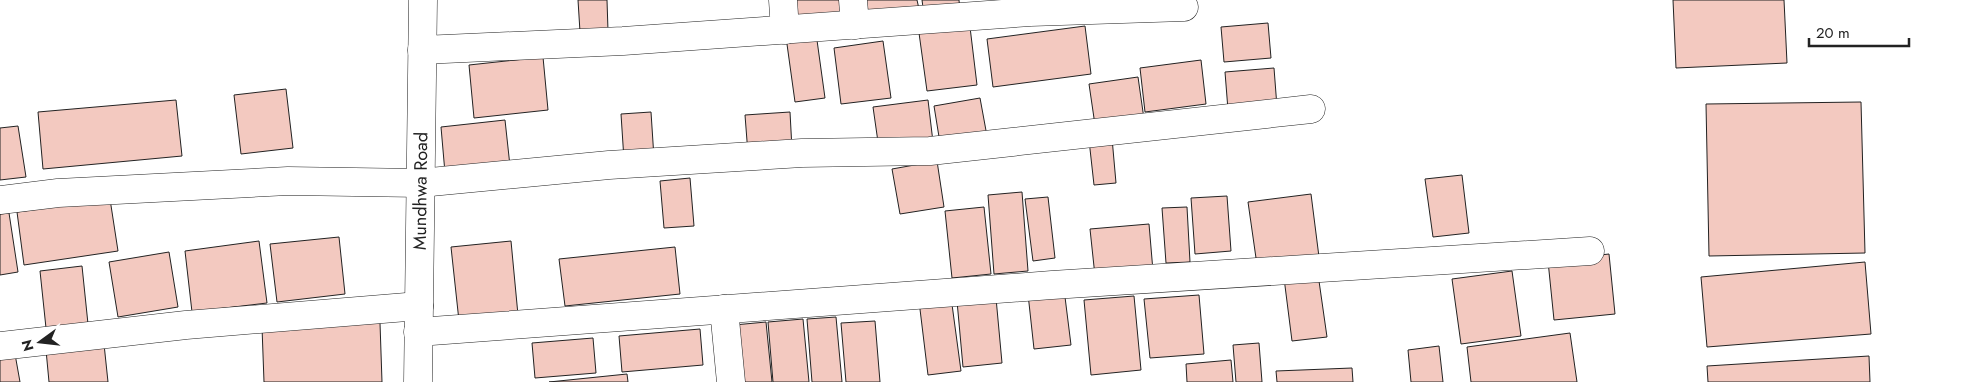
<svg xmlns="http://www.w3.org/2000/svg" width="1984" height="382" viewBox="0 0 1984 382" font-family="Jost,sans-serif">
  <rect width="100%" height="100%" fill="#fff"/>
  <g fill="#f3c9c0" stroke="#222">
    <path d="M578,0h29l1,31 -28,1z"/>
    <path d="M787,0h55l2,16 -54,6z"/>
    <path d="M866,0h51l2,9 -50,7z"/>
    <path d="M922,0h37l1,11 -36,4z"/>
    <path d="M1673,0h111l3,63 -111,5z"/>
    <path d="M1268,23l3,35 -47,4 -3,-35z"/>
    <path d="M1085,26l6,48 -98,13 -6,-48z"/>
    <path d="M970,27l7,58 -50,6 -8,-58z"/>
    <path d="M816,33l9,65 -30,4 -9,-65z"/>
    <path d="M883,41l8,57 -50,6 -7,-56z"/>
    <path d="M543,57l5,53 -74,8 -5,-53z"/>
    <path d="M1201,60l5,44 -61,8 -5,-44z"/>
    <path d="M1274,68l3,39 -49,3 -3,-38z"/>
    <path d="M1138,77l6,42 -49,6 -6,-41z"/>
    <path d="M286,89l7,59 -52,6 -7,-59z"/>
    <path d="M980,98l7,38 -47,7 -6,-37z"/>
    <path d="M176,100l6,56 -139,13 -5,-57z"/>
    <path d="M928,100l5,42 -54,7 -6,-42z"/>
    <path d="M1861,102l4,151 -156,3 -3,-152z"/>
    <path d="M651,112l3,46 -30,2 -3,-46z"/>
    <path d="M790,112l2,37 -44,5 -3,-39z"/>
    <path d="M505,120l5,46 -65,7 -4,-46z"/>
    <path d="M18,126l8,51 -26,3v-52z"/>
    <path d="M1112,138l4,45 -22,2 -5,-45z"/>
    <path d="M937,161l7,46 -44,7 -8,-45z"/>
    <path d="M1462,175l7,58 -36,4 -8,-58z"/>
    <path d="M690,178l4,48 -30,2 -4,-47z"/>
    <path d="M1022,192l6,79 -34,3 -6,-79z"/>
    <path d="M1311,194l8,63 -62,8 -9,-63z"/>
    <path d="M1227,196l4,55 -36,3 -4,-56z"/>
    <path d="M1048,197l7,61 -22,3 -8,-62z"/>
    <path d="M110,199l8,52 -94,14 -7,-53z"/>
    <path d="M984,207l7,67 -39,4 -7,-67z"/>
    <path d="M1187,207l3,55 -24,1 -4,-55z"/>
    <path d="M9,213l9,59 -18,3v-61z"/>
    <path d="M1149,224l4,47 -58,5 -5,-47z"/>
    <path d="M339,237l6,57 -68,8 -7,-58z"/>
    <path d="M259,241l8,62 -75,9 -7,-61z"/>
    <path d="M511,241l7,74 -59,6 -8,-74z"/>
    <path d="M675,247l5,47 -115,12 -6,-47z"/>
    <path d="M169,252l9,55 -60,10 -9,-55z"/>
    <path d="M1609,254l6,60 -61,6 -6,-59z"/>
    <path d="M1865,262l6,72 -164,13 -6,-70z"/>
    <path d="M82,266l6,58 -42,4 -6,-57z"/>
    <path d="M1512,271l9,65 -60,8 -9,-65z"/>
    <path d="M1318,274l9,63 -35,4 -8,-63z"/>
    <path d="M1064,289l7,56 -37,4 -6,-55z"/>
    <path d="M1199,295l5,59 -54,4 -6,-59z"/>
    <path d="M1134,296l7,74 -50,5 -7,-75z"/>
    <path d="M951,297l10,74 -33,4 -9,-74z"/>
    <path d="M996,298l6,65 -39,4 -6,-66z"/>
    <path d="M836,317l6,65h-30l-5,-63z"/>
    <path d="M803,319l6,63h-36l-5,-60z"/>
    <path d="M875,321l5,61h-34l-5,-59z"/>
    <path d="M766,322l6,60h-32l-6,-57z"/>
    <path d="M380,323l2,59h-118l-2,-55z"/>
    <path d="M700,329l3,36 -81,7 -3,-36z"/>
    <path d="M1570,333l7,49h-106l-4,-35z"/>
    <path d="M593,338l3,35 -61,5 -3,-35z"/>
    <path d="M1259,343l3,39h-26l-3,-37z"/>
    <path d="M104,344l4,38h-59l-3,-32z"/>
    <path d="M1439,346l4,36h-32l-3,-32z"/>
    <path d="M15,354l5,28h-20v-26z"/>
    <path d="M1869,356l1,26h-162l-1,-16z"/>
    <path d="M1231,360l2,22h-46l-1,-18z"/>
    <path d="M1352,368l1,14h-76l-1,-11z"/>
    <path d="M627,374l1,8h-79z"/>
  </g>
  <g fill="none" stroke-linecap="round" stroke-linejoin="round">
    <g stroke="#222" stroke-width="29">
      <g id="street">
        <path d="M783,0l2,30"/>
        <path d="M853,0l2,25"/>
        <path d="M422,50l201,-9 407,-29 154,-5"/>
        <path d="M0,200l58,-7 230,-12 132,2 189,-18 193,-12 128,-2 381,-42"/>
        <path d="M724,309l7,73"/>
        <path d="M418,332l634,-47 538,-34"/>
        <path d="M0,346l186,-21 233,-19"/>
      </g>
    </g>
    <g stroke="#222" stroke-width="29">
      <g id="primary">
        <path id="s1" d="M418,382l5,-382"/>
      </g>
    </g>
    <use href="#street" stroke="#fff" stroke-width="28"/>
    <use href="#primary" stroke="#fff" stroke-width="28"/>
  </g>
  <g text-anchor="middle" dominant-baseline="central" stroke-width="4" stroke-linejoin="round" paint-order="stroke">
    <g font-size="18" fill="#222" stroke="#fff">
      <text stroke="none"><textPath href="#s1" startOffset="191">Mundhwa Road</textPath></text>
    </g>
  </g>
  <g transform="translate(40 342) rotate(255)" stroke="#ffffff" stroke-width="4" paint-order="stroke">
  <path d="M0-4L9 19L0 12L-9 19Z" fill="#222222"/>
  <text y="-8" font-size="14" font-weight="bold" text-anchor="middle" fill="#222222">N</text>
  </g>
  <path d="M1809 38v8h100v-8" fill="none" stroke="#222222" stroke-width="2.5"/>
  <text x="1816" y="38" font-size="15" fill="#222222" stroke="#ffffff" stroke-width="4" paint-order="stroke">20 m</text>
</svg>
